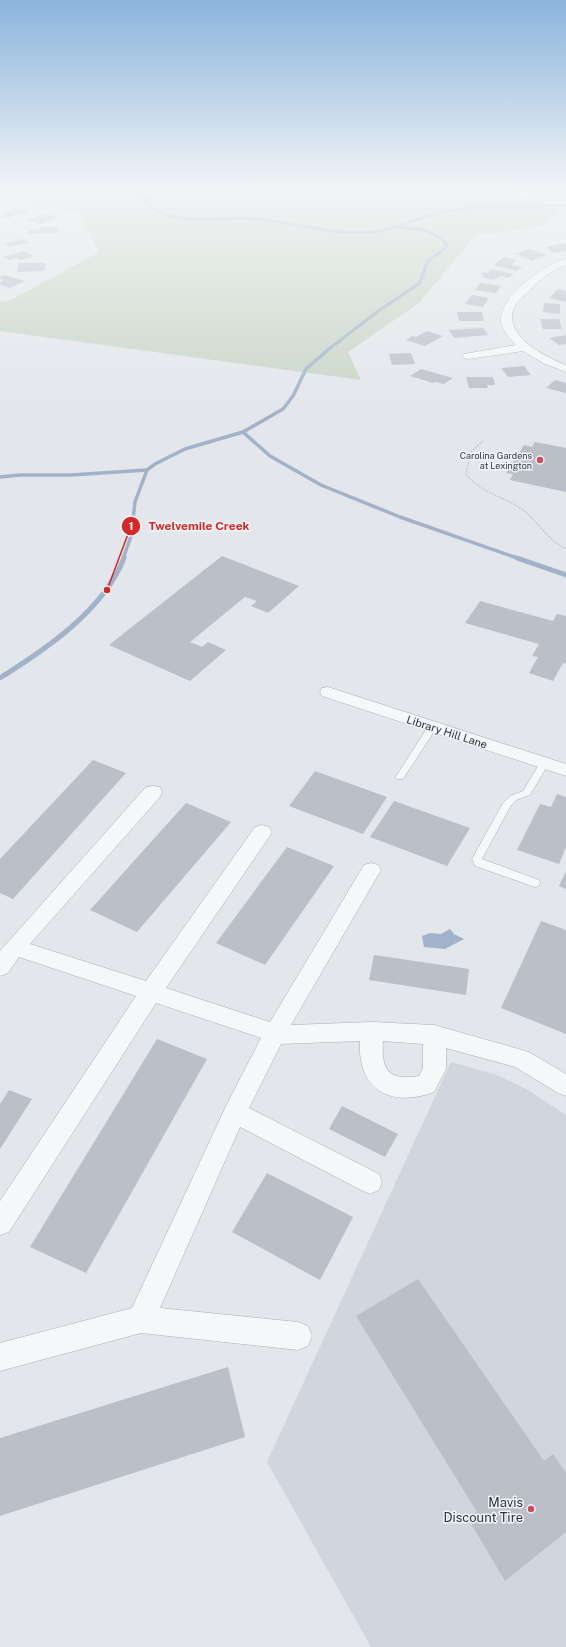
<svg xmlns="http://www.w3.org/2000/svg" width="566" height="1647" viewBox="0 0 566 1647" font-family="'Public Sans',sans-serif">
  <rect width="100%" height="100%" fill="#e3e6eb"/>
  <path fill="#d1d5dd" d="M451,1062l46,13 31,15 38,25v532h-195l-104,-185z"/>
  <path fill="#c8d5c5" d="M17,188h488l57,23 -20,15 -67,10 -56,67 -71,49 13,28 -361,-49v-29l11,-2 88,-48 -20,-39 -69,-17z"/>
  <path fill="#a0b3ca" d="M450,929l4,5 10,5 -19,10 -21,-2 -2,-11 8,-3 11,1z"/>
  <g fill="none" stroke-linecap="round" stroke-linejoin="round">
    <g stroke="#a0b3ca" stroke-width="3">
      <path d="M136,188c12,11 8,20 28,26 29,10 62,2 93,5 39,4 76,16 115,13 23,-2 44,-14 67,-19 42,-9 84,-8 127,-7"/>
      <path d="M329,349l48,-37 43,-29 7,-21 19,-14 1,-3c-13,-17 -34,-17 -53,-18"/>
    </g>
    <g stroke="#a0b3ca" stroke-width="3.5">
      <path d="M243,432l27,24 51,29 79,32 120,42"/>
      <path d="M0,477l20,-2h51l76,-5"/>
      <path d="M123,559l8,-23 4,-34 12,-32 8,-6 30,-15 58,-17 40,-23 10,-13 13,-27 24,-21"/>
    </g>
    <g stroke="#a0b3ca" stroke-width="5">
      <path d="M517,558l49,17"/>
      <path d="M0,678c46,-29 103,-67 124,-120"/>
    </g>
  </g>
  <g fill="#bbbfc8">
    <path d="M14,208l15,3 -7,4h-7l-5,3 -9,-1z"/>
    <path d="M45,213l14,5 -18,6 -14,-4z"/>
    <path d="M40,227h19l-2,6 -29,1 2,-4h9z"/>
    <path d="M24,239l5,4 -19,4 -5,-4z"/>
    <path d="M564,243l2,1v7l-12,2 -9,-6z"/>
    <path d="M529,249l18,6 -15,6 -17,-7z"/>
    <path d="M24,251l10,5 -13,4 -5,-2 -7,2 -6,-3z"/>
    <path d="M504,257l13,3 -6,5 11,2 -5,4 -24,-6z"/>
    <path d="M19,263h27l-2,8 -27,1z"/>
    <path d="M491,269l23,5 -5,4 -9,-2 -6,4 -12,-3 2,-1 -4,-2 3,-2 4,1z"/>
    <path d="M4,275l21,6 -15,7 -10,-3v-3l4,-2 -4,-1v-2z"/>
    <path d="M480,283l21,3 -5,7 -21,-3z"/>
    <path d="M558,289l8,2v11l-17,-4z"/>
    <path d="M472,295l17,3 -6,9 -18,-3z"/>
    <path d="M544,303l16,1v10l-17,-2z"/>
    <path d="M457,312h25l2,9h-25z"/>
    <path d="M540,319h19l3,10h-19z"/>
    <path d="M483,328l5,7 -34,3 -5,-8z"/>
    <path d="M427,331l16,5 -18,10 -19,-6 6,-4 4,1z"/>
    <path d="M566,335v9l-7,1 -10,-7z"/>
    <path d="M411,353l4,11 -23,1 -3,-11z"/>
    <path d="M524,366l7,9 -23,2 -7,-9z"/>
    <path d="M421,369l32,9 -9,6 -9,-2 -2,1 -23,-7z"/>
    <path d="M466,377h27l2,8h-8l1,3h-19z"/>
    <path d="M555,380l11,3v10l-20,-5z"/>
    <path d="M535,442l31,6v44l-56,-12 3,-6 -7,-1 18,-28 8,2z"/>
    <path d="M222,556l77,30 -31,27 -17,-7 6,-5 -12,-4 -55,45 12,5 6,-5 18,8 -36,31 -81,-36z"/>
    <path d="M480,601l73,20 4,-7 9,2v48l-3,-1 -10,18 -24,-8 9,-16 -6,-1 7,-12 -74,-21z"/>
    <path d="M93,760l33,13 -113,126 -13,-6v-34z"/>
    <path d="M315,771l72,26 -24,37 -74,-28z"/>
    <path d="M557,794l9,3v50l-7,17 -42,-14 23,-46 11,3z"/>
    <path d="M394,801l76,27 -23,38 -77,-29z"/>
    <path d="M186,803l45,19 -94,110 -47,-22z"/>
    <path d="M287,847l47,19 -69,99 -49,-22z"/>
    <path d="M566,871v18l-7,-3z"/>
    <path d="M541,921l25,9v104l-65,-26z"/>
    <path d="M374,955l95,14 -3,26 -97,-15z"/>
    <path d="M157,1039l50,20 -121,214 -56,-26z"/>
    <path d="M9,1090l23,9 -32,50v-45z"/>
    <path d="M342,1106l56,28 -13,23 -56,-28z"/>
    <path d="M267,1173l86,44 -33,63 -88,-48z"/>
    <path d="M418,1279l126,182 9,-7 13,19v59l-61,49 -38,-64 10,-5 -121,-196z"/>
    <path d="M228,1367l17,70 -245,79v-78z"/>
  </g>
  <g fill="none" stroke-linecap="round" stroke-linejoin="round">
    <g stroke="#a8adb5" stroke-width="1">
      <g id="service">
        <path d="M432,724l5,3 -34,52h-6l-2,-2 2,-2 32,-50z"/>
        <path d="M544,760l5,3 -19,32 -14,5 -6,7 -28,52 57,21 1,3 -1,3 -4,1 -60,-21 -3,-7 31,-56 7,-7 13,-5 18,-30z"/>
      </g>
    </g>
    <g stroke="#a8adb5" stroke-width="1">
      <g id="minor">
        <path d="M566,259v6c-15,5 -27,15 -37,26 -5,5 -14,12 -16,19 -8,27 33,47 53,55v7l-23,-9 -20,-12 -55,8 -4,-1 -2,-2 2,-2 52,-9c-6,-6 -15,-16 -15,-26 0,-24 44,-55 65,-60z"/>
        <path d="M328,687l238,77v12l-244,-80 -2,-4 2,-4z"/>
        <path d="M153,786l7,1 2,5 -2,5 -130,147 116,37 109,-154 7,-2 7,2 3,5 -3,5 -103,151 104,34 94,-157 7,-2 7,2 3,5 -90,155 81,-3 62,3 95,27 37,22v22l-8,-3 -43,-26 -69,-19v21l-12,23c-43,16 -77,-2 -74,-51l-79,3 -32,64 130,66 3,8 -3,8 -9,4 -9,-4 -121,-63 -80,181 138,14 10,4 4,10 -4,10 -10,4 -157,-17 -141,38v-28l132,-35 95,-204 34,-66 -105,-35 -147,229 -9,3v-34l136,-205 -117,-39 -11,16 -8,3v-25l146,-164zM383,1041l40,3v24l-4,8c-30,5 -38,-5 -36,-35z"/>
      </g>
    </g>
    <path stroke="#c1c4ca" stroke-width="1.5" stroke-dasharray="1.5 1.5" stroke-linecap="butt" d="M483,441l-13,12 -4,21c14,18 36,22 54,34 18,12 27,32 46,41"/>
    <use href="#service" fill="#f6f7f9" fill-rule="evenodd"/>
    <use href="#minor" fill="#f6f7f9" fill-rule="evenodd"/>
  </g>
  <linearGradient id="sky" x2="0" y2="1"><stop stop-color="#8bb4dc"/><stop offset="0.45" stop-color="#f2f4f6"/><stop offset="1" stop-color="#f2f4f6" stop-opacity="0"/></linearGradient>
  <rect width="566" height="418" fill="url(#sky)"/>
  <g fill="#cc4d5c" stroke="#f3f5f8" stroke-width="1.5">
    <circle cx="540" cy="460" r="4"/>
    <circle cx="531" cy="1509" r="4"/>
  </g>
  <g text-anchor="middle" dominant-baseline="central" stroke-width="3" stroke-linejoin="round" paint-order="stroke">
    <g font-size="9" fill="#2b3343" stroke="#f3f5f8" text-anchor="end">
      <text x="532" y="455">Carolina Gardens<tspan x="532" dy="10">at Lexington</tspan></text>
    </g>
    <g font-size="11" fill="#2b3343" stroke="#f3f5f8">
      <text transform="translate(447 732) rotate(18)">Library Hill Lane</text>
    </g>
    <g font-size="13" fill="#2b3343" stroke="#f3f5f8" text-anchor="end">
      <text x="523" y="1502">Mavis<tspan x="523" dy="15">Discount Tire</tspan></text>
    </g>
  </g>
  <path fill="none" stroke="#d62828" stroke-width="1.5" d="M107 590L131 526"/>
  <g fill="#d62828" stroke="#f3f5f8" stroke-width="1.5">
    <circle cx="107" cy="590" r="4"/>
    <circle cx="131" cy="526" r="10"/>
  </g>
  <g font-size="12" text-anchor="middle" font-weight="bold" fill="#fff">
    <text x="131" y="530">1</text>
  </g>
  <g font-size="12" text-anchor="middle" font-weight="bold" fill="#d62828" stroke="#f3f5f8" stroke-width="3" stroke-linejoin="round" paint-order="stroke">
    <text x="199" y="530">Twelvemile Creek</text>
  </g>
</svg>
